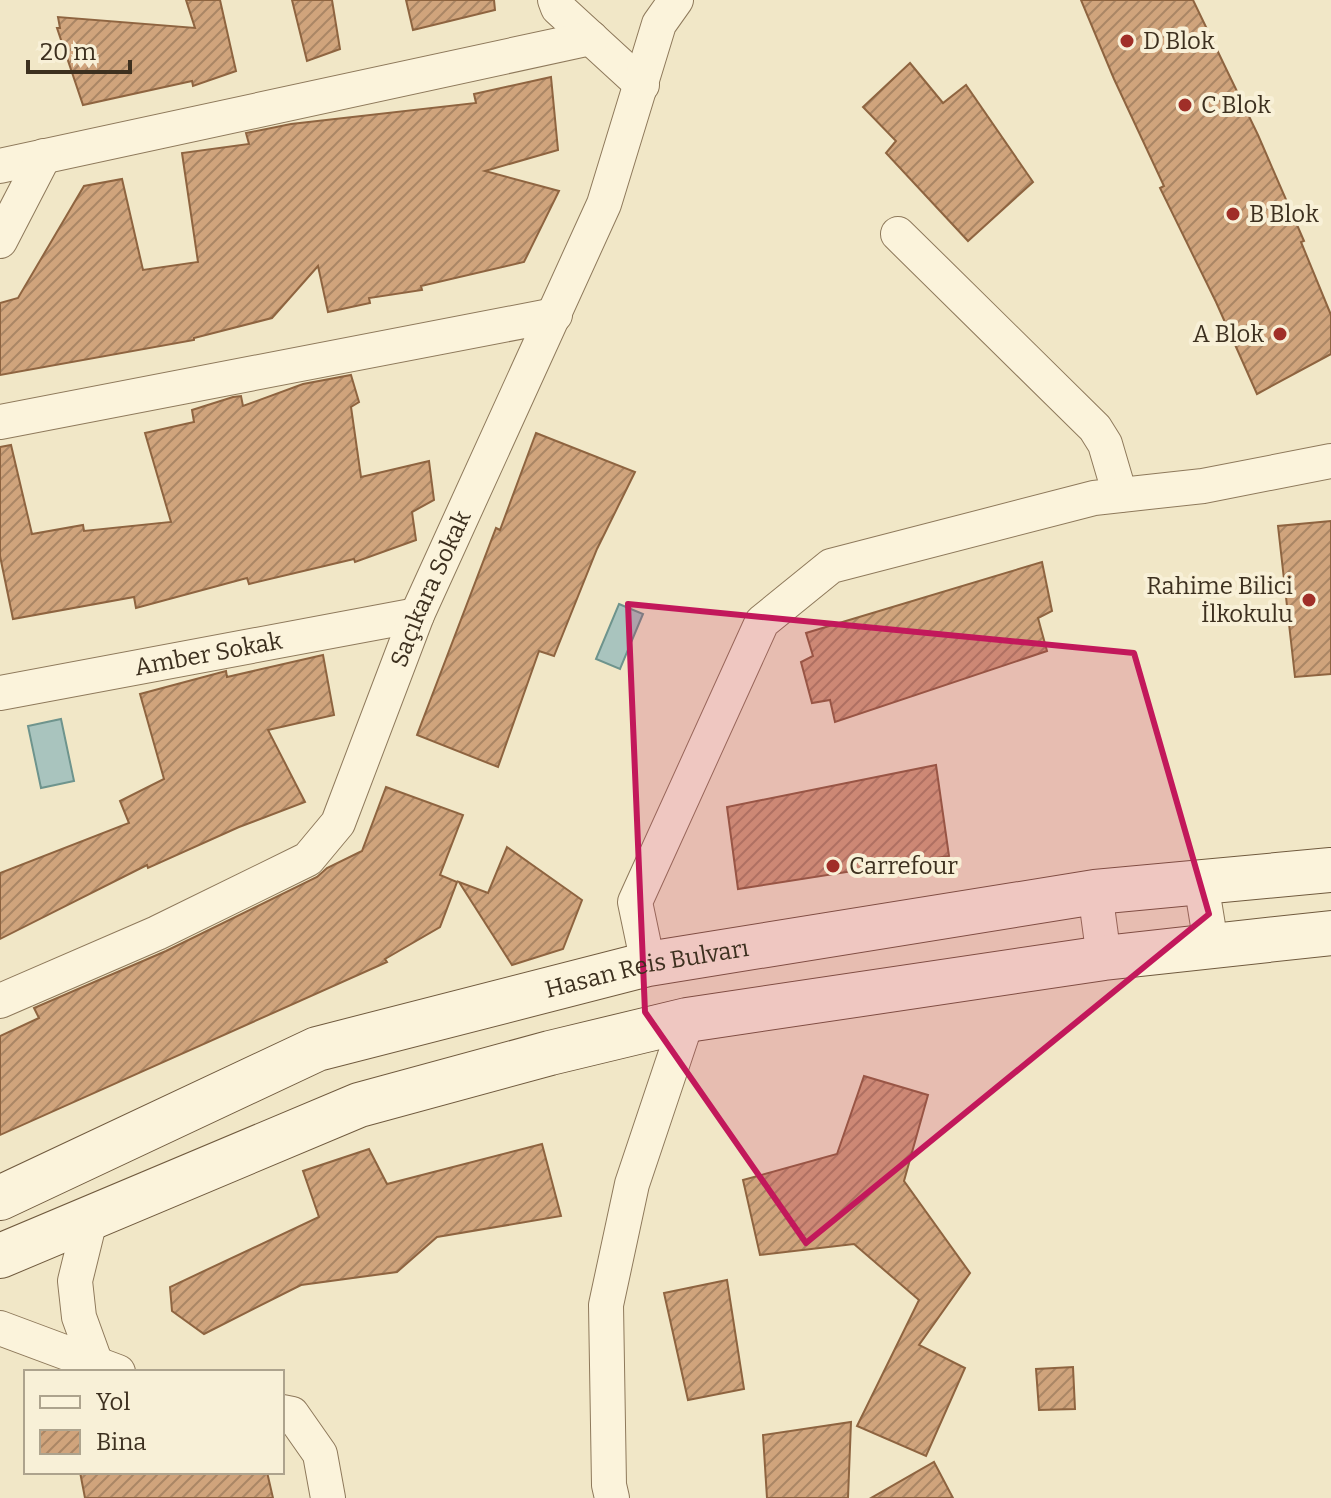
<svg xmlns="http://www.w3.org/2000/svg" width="1331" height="1498" viewBox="0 0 1331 1498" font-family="Bitter,serif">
  <defs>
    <pattern id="building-hatch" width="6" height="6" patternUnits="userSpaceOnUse" patternTransform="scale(2)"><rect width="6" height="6" fill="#d0a47c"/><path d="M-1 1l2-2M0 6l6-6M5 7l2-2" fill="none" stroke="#aa8665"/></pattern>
  </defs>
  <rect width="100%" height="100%" fill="#f1e7c7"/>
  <g fill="#a9c4be" stroke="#6e948d" stroke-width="2">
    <path d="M619,604l24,10 -23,55 -24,-10z"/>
    <path d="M61,719l13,62 -33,7 -13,-62z"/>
  </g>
  <g fill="url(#building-hatch)" stroke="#8e6440" stroke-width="2">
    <path d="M186,0h34l16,71 -43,15 -1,-5 -109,24 -26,-77h3l-2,-11 137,11z"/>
    <path d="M292,0h40l8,49 -33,12z"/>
    <path d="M406,0h88l1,10 -82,20z"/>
    <path d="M1081,0h112l65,135 46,106 -3,1 30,73v39l-74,40 -41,-92 -56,-114 4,-2 -50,-107z"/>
    <path d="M910,63l33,40 23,-18 67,97 -65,59 -82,-88 10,-12 -33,-34z"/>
    <path d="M551,77l7,73 -73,21 74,20 -35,71 -103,24 1,4 -53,8 1,5 -42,9 -10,-46 -46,52 -78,20v2l-194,35v-72l18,-5 66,-112 38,-7 21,91 55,-8 -16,-109 67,-9 -3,-11 45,-9 185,-21 -2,-9z"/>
    <path d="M351,375l8,27 -8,5 10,70 68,-16 5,39 -22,12 4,28 -61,22 -1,-3 -105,25 -2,-6 -111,30 -2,-11 -121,22 -13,-63v-109l11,-2 21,89 51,-9 1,6 87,-9 -26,-89 49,-11 -2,-12 41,-13 8,-1 2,10 60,-22z"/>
    <path d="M536,433l99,39 -38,77 -43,107 -15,-5 -41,116 -81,-32 79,-207 4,2z"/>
    <path d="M1331,521v153l-36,3 -17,-151z"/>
    <path d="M1042,562l10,49 -14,7 9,33 -212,71 -5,-22 -18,3 -11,-41 12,-6 -7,-23z"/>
    <path d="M323,655l11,60 -66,15 37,72 -66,25 -91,41 -1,-3 -147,74v-66l129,-50 -9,-22 44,-22 -24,-85 86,-23 1,6z"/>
    <path d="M936,765l13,91 -211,33 -11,-82z"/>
    <path d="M386,787l77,28 -23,60 17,7 -17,45 -55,32 2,3 -387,173v-99l39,-18 -5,-10 132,-57 151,-74 10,-9 35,-17z"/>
    <path d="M507,847l75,53 -19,49 -51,16 -53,-83 29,11z"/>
    <path d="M864,1076l64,19 -24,86 66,92 -51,72 46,23 -39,88 -69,-30 62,-126 -65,-56 -94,11 -17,-75 94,-26z"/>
    <path d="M542,1144l19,72 -124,21 -40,35 -96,13 -97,49 -32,-23 -2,-24 149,-70 -16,-46 66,-22 18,35z"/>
    <path d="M727,1280l17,109 -56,11 -24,-107z"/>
    <path d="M1073,1367l2,42 -36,1 -3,-41z"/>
    <path d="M851,1422l-3,76h-81l-4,-63z"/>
    <path d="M934,1462l19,36h-82z"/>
    <path d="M80,1472h187l6,26h-188z"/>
  </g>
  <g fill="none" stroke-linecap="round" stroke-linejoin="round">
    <g stroke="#8e795b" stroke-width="36">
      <g id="minor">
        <path d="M555,0l3,8 84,77"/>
        <path d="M0,166l591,-128"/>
        <path d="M898,234l197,194 10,16 15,51"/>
        <path d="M0,241l44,-85"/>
        <path d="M0,422l555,-107"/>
        <path id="s1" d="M0,693l417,-78"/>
        <path d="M1201,883l10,61"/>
        <path d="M1095,892l9,66"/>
        <path d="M648,964l-13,-62 127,-280 69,-56 263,-68 109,-12 128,-25"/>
        <path id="s2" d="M0,1001l157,-68 151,-74 30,-36 79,-208 187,-411 55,-180 17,-24"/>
        <path d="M90,1220l-15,61 4,36 17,47"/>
        <path d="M0,1328l118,44"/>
        <path d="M282,1412l10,2 28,40 8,44"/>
        <path d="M612,1498l-3,-13 -3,-180 26,-121 55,-164"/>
      </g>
    </g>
    <g stroke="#705a3e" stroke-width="46">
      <g id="secondary">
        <path id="s3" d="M0,1198l317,-149 331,-85 447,-72 236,-22"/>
        <path d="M0,1256l359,-151 191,-52 137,-33 417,-62 227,-25"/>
      </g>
    </g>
    <use href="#minor" stroke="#fbf3db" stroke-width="34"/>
    <use href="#secondary" stroke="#fbf3db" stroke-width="44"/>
  </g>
  <path fill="#c2185b" fill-opacity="0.2" stroke="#c2185b" stroke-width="6" stroke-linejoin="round" d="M628,604l506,49 75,261 -403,329 -161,-231z"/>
  <g fill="#a02f28" stroke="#f8f0d7" stroke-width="3">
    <circle cx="1127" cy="41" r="8"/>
    <circle cx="1185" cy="105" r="8"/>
    <circle cx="1233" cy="214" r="8"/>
    <circle cx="1280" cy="334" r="8"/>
    <circle cx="1309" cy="600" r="8"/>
    <circle cx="833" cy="866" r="8"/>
  </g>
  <g text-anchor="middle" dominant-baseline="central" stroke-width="8" stroke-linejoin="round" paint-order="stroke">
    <g font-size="24" fill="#3d301f" stroke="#f8f0d7" text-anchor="start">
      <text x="1143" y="41">D Blok</text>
      <text x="1201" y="105">C Blok</text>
      <text x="1249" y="214">B Blok</text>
      <text x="1264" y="334" text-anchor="end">A Blok</text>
      <text x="1293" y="586" text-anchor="end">Rahime Bilici<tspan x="1293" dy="28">İlkokulu</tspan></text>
      <text x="849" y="866">Carrefour</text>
    </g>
    <g font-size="24" fill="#3d301f" stroke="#f8f0d7">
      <text stroke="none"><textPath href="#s2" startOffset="638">Saçıkara Sokak</textPath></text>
      <text stroke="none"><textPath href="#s1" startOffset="212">Amber Sokak</textPath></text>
      <text stroke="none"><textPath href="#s3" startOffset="690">Hasan Reis Bulvarı</textPath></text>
    </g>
  </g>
  <rect x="24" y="1370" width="260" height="104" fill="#f8f0d7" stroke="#ada38d" stroke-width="2"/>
  <rect x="40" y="1396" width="40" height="12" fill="#fbf3db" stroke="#ada38d" stroke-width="2"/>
  <text x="96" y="1410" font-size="24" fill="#3d301f">Yol</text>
  <rect x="40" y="1430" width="40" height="24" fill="url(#building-hatch)" stroke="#ada38d" stroke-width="2"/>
  <text x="96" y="1450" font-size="24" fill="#3d301f">Bina</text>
  <path d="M28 60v12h102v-12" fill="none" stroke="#3d301f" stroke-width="4"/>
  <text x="40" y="60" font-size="24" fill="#3d301f" stroke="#f8f0d7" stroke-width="6" paint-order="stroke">20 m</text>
</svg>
